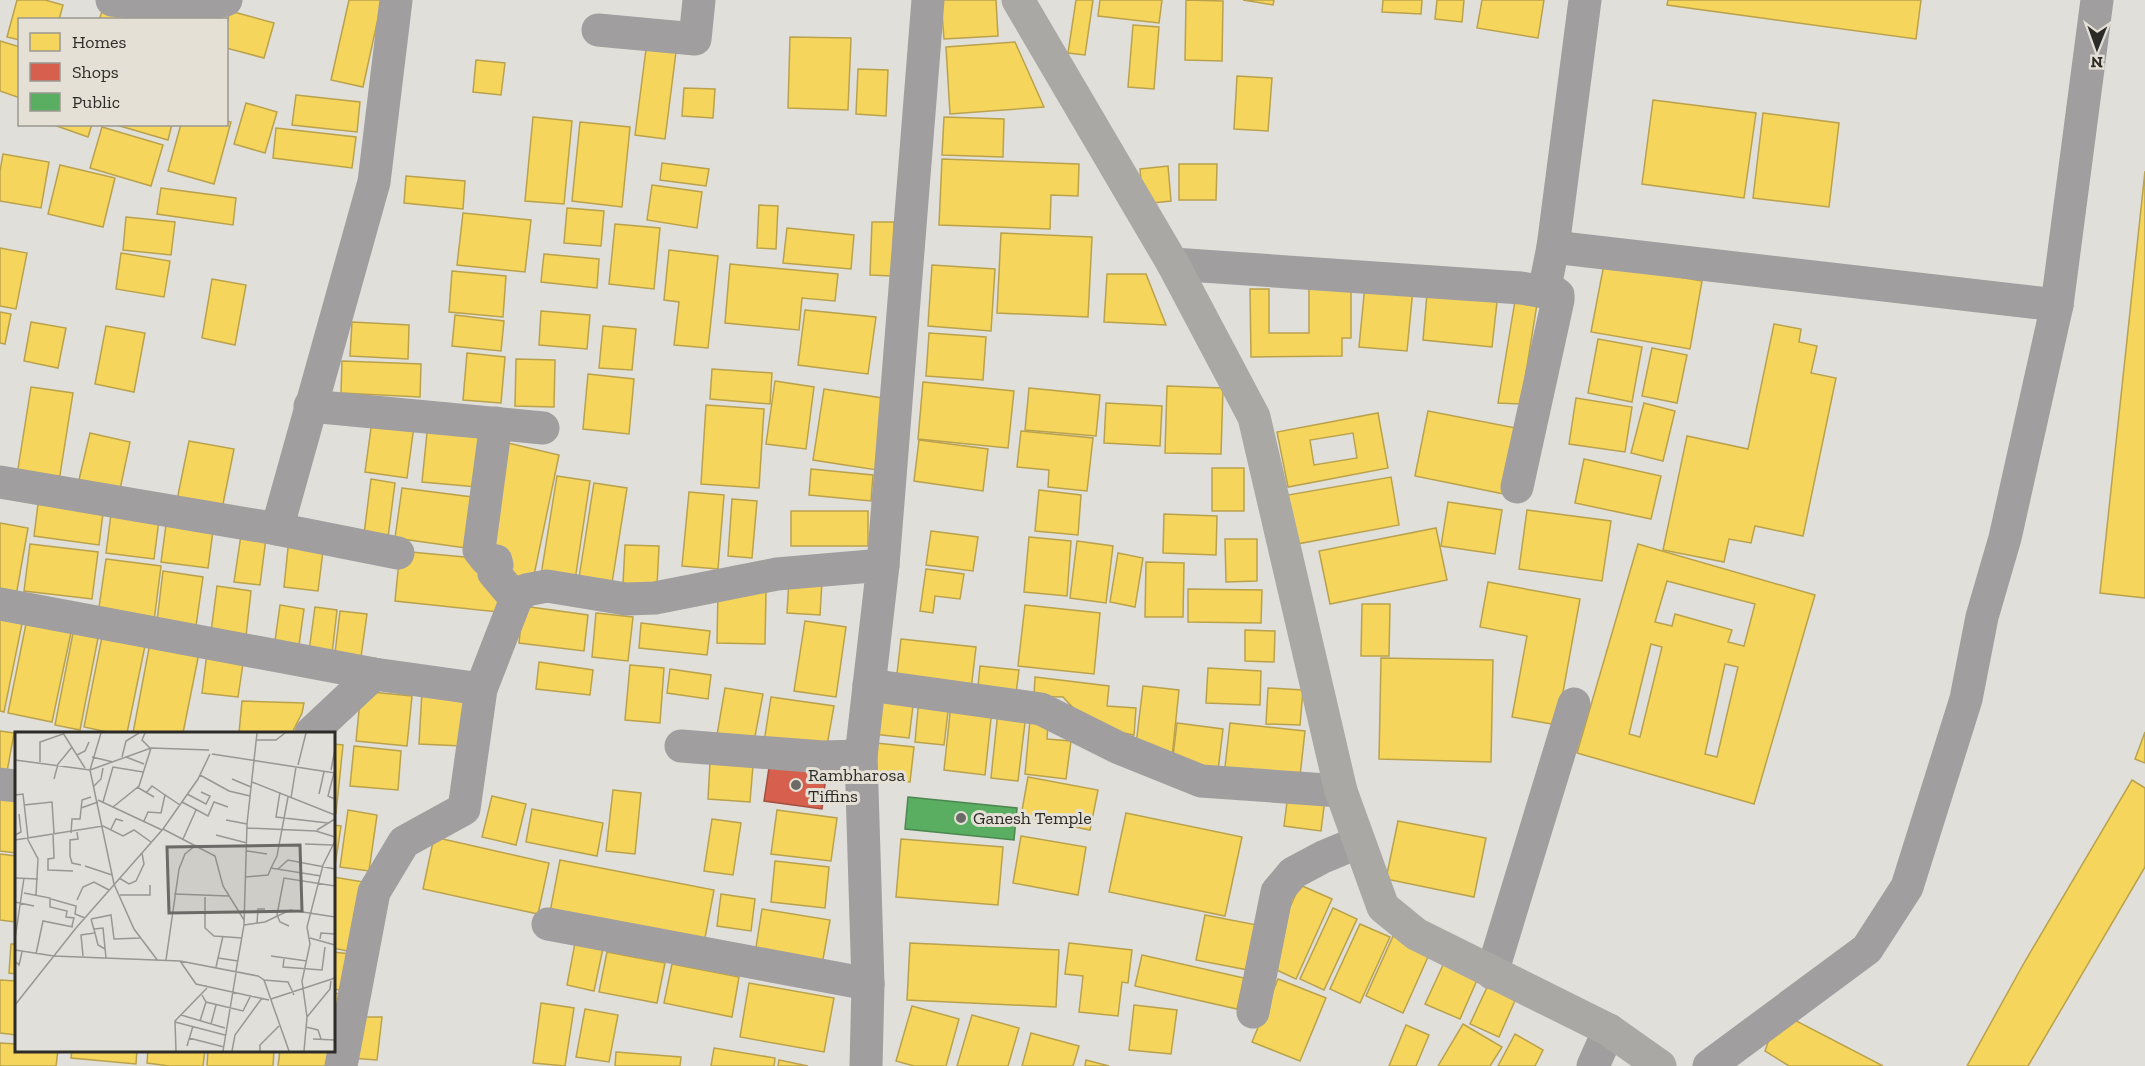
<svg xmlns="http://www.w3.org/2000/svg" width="2145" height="1066" viewBox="0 0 2145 1066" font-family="'Zilla Slab',serif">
  <rect width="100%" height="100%" fill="#e0dfda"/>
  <g fill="#f6d55c" stroke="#baa24c" stroke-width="1.5" fill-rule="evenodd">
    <path d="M17,0h28l18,5 -4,15h-39v20l-13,-3z"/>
    <path d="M349,0h33l-19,87 -32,-7z"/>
    <path d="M941,0h55l2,36 -54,3z"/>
    <path d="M1076,0h17l-8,55 -17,-2z"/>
    <path d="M1100,0h62l-3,23 -61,-7z"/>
    <path d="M1186,0l37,1 -1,60 -37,-1z"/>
    <path d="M1243,0h31l-1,5z"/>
    <path d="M1383,0h39l-1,14 -39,-2z"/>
    <path d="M1437,0h27l-2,22 -27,-3z"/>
    <path d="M1482,0h62l-6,38 -61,-10z"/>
    <path d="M1668,0h253l-5,39 -249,-34z"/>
    <path d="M103,9l37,11h-41z"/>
    <path d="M230,11l44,12 -10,35 -38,-10v-23z"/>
    <path d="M1133,25l26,2 -5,62 -26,-2z"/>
    <path d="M790,37l61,1 -3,72 -60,-2z"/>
    <path d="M0,41l20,6v51l-20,-7z"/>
    <path d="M1015,42l29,65 -94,7 -4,-67z"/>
    <path d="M646,49l30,3 -11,87 -30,-4z"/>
    <path d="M476,60l29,3 -4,32 -28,-3z"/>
    <path d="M858,69l30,1 -2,46 -30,-2z"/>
    <path d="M1237,76l35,2 -4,53 -34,-2z"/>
    <path d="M684,88l31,1 -2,29 -31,-2z"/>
    <path d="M296,95l64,7 -3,30 -65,-7z"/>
    <path d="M1653,100l103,13 -12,85 -102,-14z"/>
    <path d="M246,103l31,9 -12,41 -31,-9z"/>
    <path d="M1763,113l76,10 -10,84 -76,-9z"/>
    <path d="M533,117l39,4 -8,83 -39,-3z"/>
    <path d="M944,117l60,2 -1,38 -61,-2z"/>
    <path d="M226,121l5,1 -17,62 -46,-13 13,-47h45z"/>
    <path d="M580,122l50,5 -8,80 -50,-6z"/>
    <path d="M51,124h41l-4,13z"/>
    <path d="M113,124h59l-4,16z"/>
    <path d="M102,127l61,18 -12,41 -61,-18z"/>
    <path d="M276,128l80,9 -4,31 -79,-10z"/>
    <path d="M3,154l46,8 -8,46 -41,-7v-30z"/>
    <path d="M942,159l137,5 -1,32 -27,-1 -1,34 -111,-4z"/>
    <path d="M662,163l47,6 -3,17 -46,-6z"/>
    <path d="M1179,164h38l-1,36h-37z"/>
    <path d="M60,165l55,13 -12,49 -55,-13z"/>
    <path d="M1168,166l3,35 -28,3 -3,-35z"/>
    <path d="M2145,171v427l-45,-5z"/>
    <path d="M406,176l59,5 -2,28 -59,-6z"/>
    <path d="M652,185l50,7 -5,36 -50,-8z"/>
    <path d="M161,188l75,10 -3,27 -76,-11z"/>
    <path d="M759,205l19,1 -2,43 -19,-1z"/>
    <path d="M567,208l37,3 -3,35 -37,-3z"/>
    <path d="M463,213l68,7 -6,52 -68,-7z"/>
    <path d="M126,217l49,5 -4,33 -48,-5z"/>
    <path d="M872,222h22l-2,54 -22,-1z"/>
    <path d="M615,224l45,4 -6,61 -45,-5z"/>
    <path d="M787,228l67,7 -3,34 -68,-6z"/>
    <path d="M1001,233l91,4 -4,80 -91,-4z"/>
    <path d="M0,248l27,5 -11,56 -16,-3z"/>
    <path d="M669,250l49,6 -10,92 -34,-3 5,-43 -15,-2z"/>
    <path d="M121,253l49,8 -6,36 -48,-8z"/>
    <path d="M544,254l55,5 -2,29 -56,-6z"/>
    <path d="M730,264l108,10 -3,27 -33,-3 -3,32 -74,-7z"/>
    <path d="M1604,264l98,17 -12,68 -99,-17z"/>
    <path d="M932,265l63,4 -4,62 -63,-5z"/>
    <path d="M452,271l54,5 -3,41 -54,-5z"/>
    <path d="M1107,274h39l20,51 -62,-3z"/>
    <path d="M212,279l34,6 -11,60 -33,-7z"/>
    <path d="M1365,285l48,4 -6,62 -48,-4z"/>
    <path d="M1309,288h42v50h-9v18l-91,1 -1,-68h19v44h40z"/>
    <path d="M1427,294l70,8 -5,45 -69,-7z"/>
    <path d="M1515,301l22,3 -16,100 -23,-1z"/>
    <path d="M805,310l71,7 -8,57 -70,-9z"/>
    <path d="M541,311l49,4 -3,34 -48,-4z"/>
    <path d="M0,312l11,2 -6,30 -5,-1z"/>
    <path d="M455,315l49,6 -3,30 -49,-5z"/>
    <path d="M31,322l35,6 -8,40 -34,-7z"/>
    <path d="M352,322l57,3 -1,34 -58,-3z"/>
    <path d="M1774,324l27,5 -2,13 18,4 -6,27 25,5 -33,158 -48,-10 -4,17 -22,-4 -5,23 -61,-12 24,-114 61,13z"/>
    <path d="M106,326l39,7 -11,59 -39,-8z"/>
    <path d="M603,326l33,3 -4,41 -33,-2z"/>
    <path d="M929,333l57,4 -3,43 -57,-4z"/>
    <path d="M1598,339l44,8 -10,55 -44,-9z"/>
    <path d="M1652,348l35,7 -10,48 -35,-7z"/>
    <path d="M467,353l38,4 -4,46 -38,-3z"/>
    <path d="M516,359l39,1 -1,47 -39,-1z"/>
    <path d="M342,361l79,3 -1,33 -79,-4z"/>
    <path d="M712,369l60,4 -2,31 -60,-5z"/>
    <path d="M588,374l46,5 -5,55 -46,-5z"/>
    <path d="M775,381l39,6 -8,62 -40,-5z"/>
    <path d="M923,382l91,9 -6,57 -90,-9z"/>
    <path d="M1167,386l56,2 -2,66 -56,-1z"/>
    <path d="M31,387l42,6 -14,88 -42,-6z"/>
    <path d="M1029,388l71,7 -4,41 -71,-6z"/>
    <path d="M824,389l65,10 -12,71 -64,-10z"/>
    <path d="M1576,398l56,9 -7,45 -56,-8z"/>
    <path d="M1106,403l56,3 -2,40 -56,-3z"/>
    <path d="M1644,403l31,8 -12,50 -32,-8z"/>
    <path d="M706,405l58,4 -5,79 -58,-4z"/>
    <path d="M1428,411l93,18 -12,66 -94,-19z"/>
    <path d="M1378,413l10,55 -100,19 -11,-55zM1353,433l4,25 -43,7 -4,-25z"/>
    <path d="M372,421l42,5 -7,52 -42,-6z"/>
    <path d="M428,423l54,5 -5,59 -55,-5z"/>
    <path d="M1021,431l72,7 -6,53 -39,-4 1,-17 -32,-3z"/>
    <path d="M90,433l40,9 -11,52 -41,-10z"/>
    <path d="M919,440l69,9 -5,42 -69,-10z"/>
    <path d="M189,441l45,8 -12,60 -45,-9z"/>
    <path d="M508,443l51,12 -26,125 -27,-5 -17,-23z"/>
    <path d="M1584,459l77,17 -10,43 -76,-16z"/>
    <rect x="1212" y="468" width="32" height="43"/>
    <path d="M811,469l62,6 -2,26 -62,-6z"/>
    <path d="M557,476l33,5 -15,99 -34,-5z"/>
    <path d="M1391,477l8,48 -102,19 -9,-49z"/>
    <path d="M371,479l24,4 -8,62 -24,-3z"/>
    <path d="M594,483l33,5 -16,101 -33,-5z"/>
    <path d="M402,488l78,10 -7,51 -78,-11z"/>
    <path d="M1039,490l42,5 -3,40 -43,-4z"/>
    <path d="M689,492l35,3 -6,74 -36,-3z"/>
    <path d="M39,496l65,9 -5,40 -65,-9z"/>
    <path d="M732,499l25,2 -5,57 -24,-2z"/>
    <path d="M1448,502l54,8 -7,44 -54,-8z"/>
    <path d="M1527,510l84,11 -9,60 -83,-12z"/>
    <rect x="791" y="511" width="77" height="35"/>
    <path d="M111,514l48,6 -5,39 -48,-6z"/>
    <path d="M1164,514l53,2 -1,39 -53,-2z"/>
    <path d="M0,523l28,5 -12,68 -16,-3z"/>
    <path d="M166,525l47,6 -5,37 -47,-6z"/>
    <path d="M1436,528l11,52 -117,24 -11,-53z"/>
    <path d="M931,531l47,6 -5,34 -47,-6z"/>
    <path d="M241,535l25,3 -6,47 -26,-3z"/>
    <path d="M1029,537l42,4 -4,55 -43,-4z"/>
    <path d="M289,538l35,5 -6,48 -34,-4z"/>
    <path d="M1225,539h32v42l-31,1z"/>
    <path d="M1077,541l36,5 -7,57 -36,-5z"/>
    <path d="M30,544l68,8 -6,47 -68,-8z"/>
    <path d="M1638,544l177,51 -61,209 -177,-51zM1667,581l88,23 -11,42 -16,-4 4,-12 -57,-16 -3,12 -17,-4zM1651,644l11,3 -22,90 -11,-3zM1725,664l13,3 -21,90 -12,-3z"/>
    <path d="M625,545l34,1 -2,40 -34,-2z"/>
    <path d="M400,551l86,8 16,25 -4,28 -103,-11z"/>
    <path d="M1118,553l25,5 -8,49 -25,-5z"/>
    <path d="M106,559l55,7 -7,55 -56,-7z"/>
    <path d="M1146,562l38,1 -1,54h-38z"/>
    <path d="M926,569l38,5 -4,25 -25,-3 -2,17 -13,-2z"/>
    <path d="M163,571l40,6 -7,49 -39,-5z"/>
    <path d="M789,579l33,2 -2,34 -33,-2z"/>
    <path d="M1488,582l92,17 -23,126 -45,-8 15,-81 -47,-9z"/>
    <path d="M217,586l34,5 -5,45 -35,-4z"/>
    <path d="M1188,589l74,1 -1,33 -73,-1z"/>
    <path d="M718,590l48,1 -1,53 -48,-1z"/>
    <path d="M1362,604h28l-1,52h-28z"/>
    <path d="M280,605l24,4 -5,36 -24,-4z"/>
    <path d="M1025,605l75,8 -6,61 -76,-8z"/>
    <path d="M523,606l65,9 -4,36 -65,-8z"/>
    <path d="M315,607l22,3 -5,44 -23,-3z"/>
    <path d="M340,611l27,3 -6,43 -26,-4z"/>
    <path d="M596,613l37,4 -5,44 -36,-4z"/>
    <path d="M0,614l23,5 -19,93 -4,-1z"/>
    <path d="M27,619l45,9 -20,94 -44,-9z"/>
    <path d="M805,621l41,6 -10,70 -42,-6z"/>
    <path d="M641,623l69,8 -3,24 -68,-7z"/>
    <path d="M74,628l25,5 -19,97 -25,-5z"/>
    <path d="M1245,630l30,1 -1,31 -29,-1z"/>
    <path d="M103,632l43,9 -19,92h-15l-28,-6z"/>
    <path d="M901,639l75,8 -5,43 -75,-8z"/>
    <path d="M150,643l49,10 -16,80h-50z"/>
    <path d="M207,653l37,4 -6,40 -36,-4z"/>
    <path d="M1381,658l112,2 -2,102 -112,-3z"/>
    <path d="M539,662l54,8 -3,25 -54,-6z"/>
    <path d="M630,665l34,3 -4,55 -35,-3z"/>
    <path d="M980,666l39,4 -4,31 -38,-4z"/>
    <path d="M1208,668l53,3 -1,34 -54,-2z"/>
    <path d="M670,669l41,6 -3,24 -41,-6z"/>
    <path d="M1035,677l74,9 -2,20 29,2 -2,27 -43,-8 -28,-30 -29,-1z"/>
    <path d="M1143,686l36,4 -7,67 -37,-4z"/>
    <path d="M725,688l38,6 -10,53 -37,-6z"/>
    <path d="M1268,688l35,2 -3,35 -34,-1z"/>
    <path d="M361,691l51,5 -5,50 -51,-5z"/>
    <path d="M422,691l43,2 -3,53 -43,-2z"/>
    <path d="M877,694l37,4 -5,40 -36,-4z"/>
    <path d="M771,697l63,9 -8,45 -62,-9z"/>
    <path d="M919,699l30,4 -5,42 -29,-3z"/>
    <path d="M242,701l62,2 -2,10 -10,20h-53z"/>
    <path d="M951,704l41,5 -7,66 -41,-5z"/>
    <path d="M998,711l28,3 -8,67 -27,-3z"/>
    <path d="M1030,720l18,2 -1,17 24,2 -5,38 -41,-5z"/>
    <path d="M1177,723l46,6 -5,42 -46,-6z"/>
    <path d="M1230,723l75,8 -6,54 -75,-9z"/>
    <path d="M0,731l14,2 -7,39 -7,-1z"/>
    <path d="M2145,732v31l-10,-4z"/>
    <path d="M876,743l38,4 -4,35 -38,-4z"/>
    <path d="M333,744l10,1 -7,68h-3z"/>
    <path d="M354,746l47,5 -3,39 -48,-4z"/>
    <path d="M710,762l43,3 -3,37 -42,-3z"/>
    <path d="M1028,777l70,13 -8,40 -69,-14z"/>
    <path d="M2132,780l13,8v79l-117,199h-61l57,-103z"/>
    <path d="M613,790l28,3 -6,61 -29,-3z"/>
    <path d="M0,794l16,2v57l-16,-2z"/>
    <path d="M1288,794l37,5 -4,32 -37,-5z"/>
    <path d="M492,796l34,8 -10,41 -34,-8z"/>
    <path d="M532,809l71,14 -6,33 -71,-14z"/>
    <path d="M348,810l29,5 -8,56 -29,-4z"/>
    <path d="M777,810l60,8 -6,43 -60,-7z"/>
    <path d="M1126,813l116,24 -17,79 -116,-24z"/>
    <path d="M712,819l29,4 -8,52 -29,-4z"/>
    <path d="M1398,821l88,17 -12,59 -88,-18z"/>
    <path d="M333,825l8,1 -6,40h-2z"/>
    <path d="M1021,836l65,11 -8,48 -65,-12z"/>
    <path d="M434,837l115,26 -11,51 -115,-25z"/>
    <path d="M901,839l102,8 -5,58 -102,-8z"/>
    <path d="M0,854l16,2 -1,66 -15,-2z"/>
    <path d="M560,860l154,30 -10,53 -154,-31z"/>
    <path d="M775,861l54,6 -4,41 -54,-6z"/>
    <path d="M333,877l31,5 -12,70 -19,-4z"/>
    <path d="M1300,885l32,14 -36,80 -32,-15z"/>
    <path d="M721,894l34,5 -4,32 -34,-5z"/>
    <path d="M1333,908l24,11 -33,71 -24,-11z"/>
    <path d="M762,909l68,11 -8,45 -67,-11z"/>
    <path d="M1205,915l52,10 -9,45 -52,-10z"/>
    <path d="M1360,924l30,13 -30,66 -30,-14z"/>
    <path d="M1395,932l37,16 -29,65 -37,-17z"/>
    <path d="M575,943l28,5 -9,43 -27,-6z"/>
    <path d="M910,943l149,7 -3,57 -149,-7z"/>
    <path d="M1069,943l63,7 -4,33 -6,-1 -4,34 -39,-4 4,-36 -18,-2z"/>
    <path d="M11,944h5v30l-7,-1z"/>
    <path d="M333,952l18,2 -5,37 -13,-2z"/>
    <path d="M607,952l58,11 -8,40 -58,-11z"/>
    <path d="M1142,955l102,23 -7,31 -102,-23z"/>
    <path d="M1444,963l34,15 -18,41 -35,-15z"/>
    <path d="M672,964l67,13 -7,40 -68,-14z"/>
    <path d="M1278,979l48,19 -26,63 -48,-19z"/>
    <path d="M0,980l16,1v54l-16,-2z"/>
    <path d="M749,983l85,15 -10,54 -84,-15z"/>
    <path d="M1489,983l28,13 -18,41 -29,-13z"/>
    <path d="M333,993l9,1 -9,32z"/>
    <path d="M541,1003l33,5 -9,58 -32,-3z"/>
    <path d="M1134,1005l43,5 -6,44 -42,-4z"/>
    <path d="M912,1006l47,13 -13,47h-32l-18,-5z"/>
    <path d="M585,1009l33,6 -9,47 -33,-5z"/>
    <path d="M1781,1013l102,53h-94l-24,-15 6,-18z"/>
    <path d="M972,1015l47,13 -11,38h-51z"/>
    <path d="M359,1017h23l-5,43 -27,-2z"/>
    <path d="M1463,1024l39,23 -12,19h-52z"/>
    <path d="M1406,1025l23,10 -13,31h-27z"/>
    <path d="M1031,1033l48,13 -6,20h-51z"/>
    <path d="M1515,1034l28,16 -8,16h-37z"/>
    <path d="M0,1043l16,1v6h42l-2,16h-56z"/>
    <path d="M714,1048l61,10 -1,8h-63z"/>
    <path d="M72,1050h65l-1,14 -65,-6z"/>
    <path d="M148,1050h57l-2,16h-34l-22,-3z"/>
    <path d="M208,1050h66l-1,16h-66z"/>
    <path d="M280,1050h53l4,16h-59z"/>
    <path d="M616,1052l65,5 -1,9h-65z"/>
    <path d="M779,1060l29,6h-30z"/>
    <path d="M1086,1060l23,6h-24z"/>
  </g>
  <path fill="#d6604d" stroke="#a35042" stroke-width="1.5" d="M770,761l57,7 -5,41 -58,-8z"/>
  <path fill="#5aae61" stroke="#4c8750" stroke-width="1.5" d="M908,797l109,11 -3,32 -109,-11z"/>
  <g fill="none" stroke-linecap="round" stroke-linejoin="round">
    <g stroke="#a09e9e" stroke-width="33">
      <path d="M112,0l76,8 38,-8"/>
      <path d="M598,30l97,9 4,-39"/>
      <path d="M1553,247l32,-247"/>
      <path d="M1173,264l348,24 23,4 9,-45 504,58"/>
      <path d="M310,406l233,22"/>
      <path d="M496,423l-17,127 7,9 10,2 1,4 -3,8 22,26"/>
      <path d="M0,482l277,47 97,-347 22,-182"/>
      <path d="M1517,487l41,-187v-5l-4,-3h-10"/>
      <path d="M277,529l121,24"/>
      <path d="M0,604l374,70 107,15 35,-90 10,-9 21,-4 79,13 29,-1 122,-24 106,-9"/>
      <path d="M869,685l172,24 78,39 82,33 140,10"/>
      <path d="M311,733l63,-59"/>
      <path d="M681,746l142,11 38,-1"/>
      <path d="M0,784l16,2"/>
      <path d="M548,924l320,60"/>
      <path d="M1492,973l82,-269"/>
      <path d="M1253,1012l24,-120 16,-19 30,-16 36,-15"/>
      <path d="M341,1066l33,-174 30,-50 60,-33 17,-120"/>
      <path d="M866,1066l2,-82 -7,-228 22,-191 45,-565"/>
      <path d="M1593,1066l16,-36"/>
      <path d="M1709,1066l158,-117 40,-62 59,-188 16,-82 23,-79 52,-233 40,-305"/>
    </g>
    <path stroke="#aaa8a5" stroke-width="33" d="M1018,0l155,264 81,153 87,374 42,116 33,27 193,96 51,36"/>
  </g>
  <g fill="#6c6a66" stroke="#e4e0d6" stroke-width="2">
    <circle cx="796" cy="785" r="6"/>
    <circle cx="961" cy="818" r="6"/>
  </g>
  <g text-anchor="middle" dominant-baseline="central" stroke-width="6" stroke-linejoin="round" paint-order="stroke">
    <g font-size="18" fill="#2d2b28" stroke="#e4e0d6" text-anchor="start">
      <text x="808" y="775">Rambharosa<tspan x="808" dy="21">Tiffins</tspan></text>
      <text x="973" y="818">Ganesh Temple</text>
    </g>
  </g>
  <g transform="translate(15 732)">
    <rect width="320" height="320" fill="#e0dfda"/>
    <path fill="none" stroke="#989793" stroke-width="1.5" d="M48,1l22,35M130,1l-3,7 8,8M241,8h20l9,-7M197,22l123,19M62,23l8,-4 4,-9M77,25l21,5M107,25l4,-16 13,-8M111,25l18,7M0,28l75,10 61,-22 58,2M25,30v-20l23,-8M283,33l8,-32M75,38l11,-37M75,38l24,114 20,45 24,32M316,38l4,-21M319,41l-6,23 7,3M185,43l29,16 21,5M39,47l4,-15 14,-17M217,47l19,8M237,50l83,33M78,55l8,-8 2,-11M122,55l17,10M265,60l-4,25 52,6M131,61l6,-7 13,9M172,62l19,10 4,-8 -9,-4M304,62l5,-22M0,63l8,-1 5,44M276,66l5,-31M83,68l64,30M88,70l10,-35 30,5M167,70l26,14 6,-14 14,5M9,73l28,-3 2,31M98,75l26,-21 12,-38M66,76l17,-6M211,88l21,4M129,89l4,-9 13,1 4,-18 15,10M232,96l69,3 19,6M96,97l5,-10 7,2M148,97l52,27 8,30 21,34M302,98l18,-11M62,100l1,7 -8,1v16l2,7 9,2M56,101l1,-14h8l2,-19 9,-3M38,102l1,24 -6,1v11l25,1M0,103l6,-3 -2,-18M201,103l31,8M12,106l11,21 -2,36M168,107l13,-29M0,108l88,-14 20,10 11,-6 17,12M290,112l28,1M232,119l20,3M70,134l27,9M256,136l6,-12 11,-59M263,137l10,-9 47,9M231,145l22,-2 3,-7 50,8M0,146l23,1M104,146l10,6 7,-3 8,-17 -2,-11M9,161l26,5v9l17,4 -1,6 8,1 -2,8M159,162l55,2M105,163h30v-10M190,165v31l9,8 28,2M36,167l25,7 -1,8 10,4M62,168l6,-13 11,-5 15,8M0,170l19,4M76,187l20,-4 3,24 26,-1M242,191l1,-14h7M229,193l21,-3 25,-12 45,7M274,194l-9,-4 -3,-7 7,-37 51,8M79,197l9,-1 3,30M80,201l3,12 7,4M295,206l25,7M0,207l9,-61M305,207l1,-6 14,1M0,218l39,6 126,5 78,15 6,4 25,71M21,222l7,-33 30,6M68,224l-2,-21 14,-2 -4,-14M256,224l36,5M203,226l20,3M269,227l-1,8 39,3 3,-23M151,228l13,-91 6,-15 11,-9M0,229l4,4 3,-13M165,229l16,23 73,16M201,235l7,-31M221,239l8,-46 3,-101 10,-91M249,248l24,2 6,13M187,263l4,7 37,9 8,-16M256,267l64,-21M0,273l61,-77 87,-99 35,-50 12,-25M166,283l44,13M292,285l23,-28 1,-8M185,289l6,-19M160,290l50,13M196,292l5,-19M291,295l12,3 3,9M174,306l35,9M298,307l22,1M172,314l6,-20M161,319l-1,-30 32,-33M208,319l13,-78M217,319l3,-16 27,-37M245,319v-6l19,-19M289,319l3,-34 -5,-36 8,-37 -3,-17 16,-62 12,-24"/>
    <path fill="#6c6a66" fill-opacity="0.15" stroke="#6c6a66" stroke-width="3" d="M285,113l2,66 -133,2 -2,-66z"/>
    <rect width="320" height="320" fill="none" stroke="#2d2b28" stroke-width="3"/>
  </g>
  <rect x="18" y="18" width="210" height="108" fill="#e4e0d6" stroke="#9b9890" stroke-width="1.5"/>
  <rect x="30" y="33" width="30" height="18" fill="#f6d55c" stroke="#9b9890" stroke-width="1.5"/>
  <text x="72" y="48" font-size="18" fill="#2d2b28">Homes</text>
  <rect x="30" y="63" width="30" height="18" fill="#d6604d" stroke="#9b9890" stroke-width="1.5"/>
  <text x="72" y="78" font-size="18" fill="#2d2b28">Shops</text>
  <rect x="30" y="93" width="30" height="18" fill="#5aae61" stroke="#9b9890" stroke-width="1.5"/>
  <text x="72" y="108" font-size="18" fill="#2d2b28">Public</text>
  <g transform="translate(2097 48) rotate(181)" stroke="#e4e0d6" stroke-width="4.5" paint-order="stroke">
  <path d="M0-4.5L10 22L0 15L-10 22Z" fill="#2d2b28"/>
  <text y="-9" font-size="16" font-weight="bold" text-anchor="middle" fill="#2d2b28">N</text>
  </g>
</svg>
